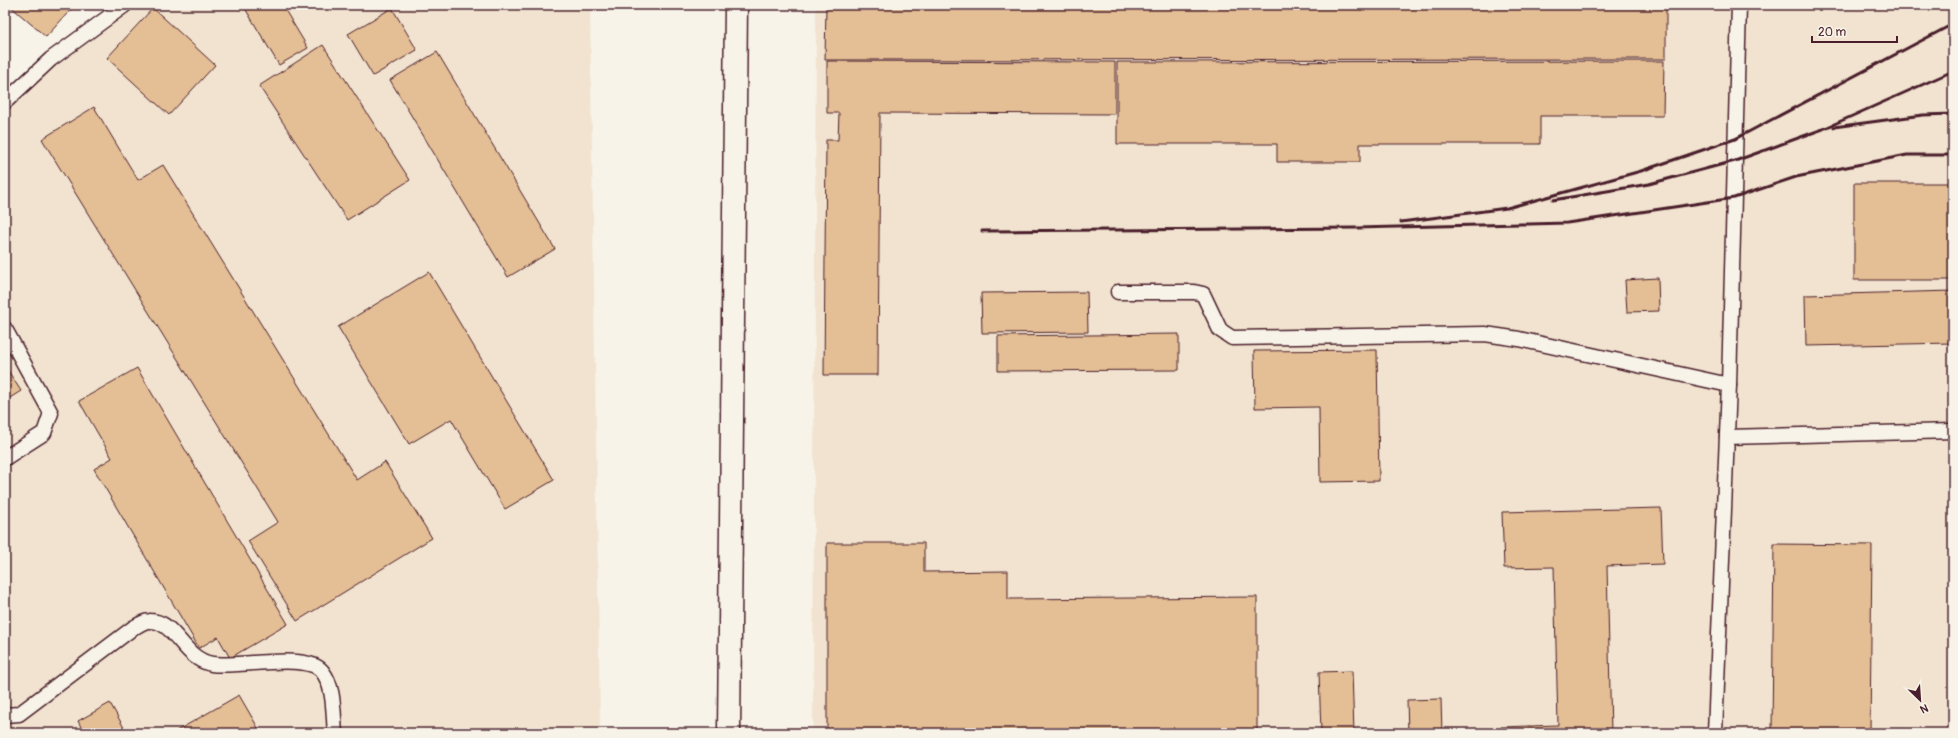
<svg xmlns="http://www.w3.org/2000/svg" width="1958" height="738" viewBox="0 0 1958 738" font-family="Pangolin,sans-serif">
  <rect width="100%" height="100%" fill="#f7f3e8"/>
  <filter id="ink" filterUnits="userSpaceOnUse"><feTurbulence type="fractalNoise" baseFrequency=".025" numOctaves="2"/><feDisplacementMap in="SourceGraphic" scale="8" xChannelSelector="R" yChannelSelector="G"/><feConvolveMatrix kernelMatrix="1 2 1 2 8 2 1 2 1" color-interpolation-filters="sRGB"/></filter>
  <g filter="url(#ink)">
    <g fill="#f1e3cf">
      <path d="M125,5h465l10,728h-595v-632z"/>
      <path d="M816,5h1137v728h-1140z"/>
    </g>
    <g fill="#e4be95" stroke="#4a1f2b">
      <path d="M9,5h66l-29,32z"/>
      <path d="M243,5h39l26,43 -29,17z"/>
      <path d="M826,5h840v54l-841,1z"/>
      <path d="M153,8l62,57 -46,50 -62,-57z"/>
      <path d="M392,8l25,42 -44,26 -25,-42z"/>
      <path d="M323,45l87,135 -63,40 -88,-134z"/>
      <path d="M437,52l118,197 -47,28 -118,-197z"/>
      <path d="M827,61l288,1v52l-235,-1 -2,262h-54l2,-235h12l1,-27h-12z"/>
      <path d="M1664,61l-1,55h-123v28h-180v18h-83v-18h-160v-82z"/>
      <path d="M94,107l44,73 25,-15 194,315 28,-18 47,76 -135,83 -49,-80 30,-19 -236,-383z"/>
      <rect x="1854" y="183" width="99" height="97"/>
      <path d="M429,272l125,208 -49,29 -54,-90 -42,25 -71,-117z"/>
      <path d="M1658,278l1,33 -32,1 -2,-32z"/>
      <path d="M1953,291v52l-147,3 -1,-51z"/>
      <path d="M1087,292l1,40 -106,1 -1,-40z"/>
      <path d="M1179,334v36l-181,1v-35z"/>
      <path d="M1377,350l2,131 -59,1 -1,-75 -64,1 -1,-57z"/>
      <path d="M5,366l16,25 -16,10z"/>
      <path d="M137,368l151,256 -58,34 -12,-21 -19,11 -105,-179 18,-11 -33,-57z"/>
      <path d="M1661,508l2,56 -56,2 4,167h-110v-6l57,-2 -4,-158 -50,1 -2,-56z"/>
      <path d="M827,543h97v29l84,-1v28l249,-2v136h-430z"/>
      <path d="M1774,544l98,1 -2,188h-98z"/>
      <path d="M1352,671l2,62h-33l-2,-61z"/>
      <path d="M239,695l22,38h-88z"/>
      <path d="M1441,699l1,34h-34l-1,-33z"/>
      <path d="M110,703l17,30h-43l-6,-12z"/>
    </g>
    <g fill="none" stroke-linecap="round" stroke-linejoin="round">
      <g stroke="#4a1f2b" stroke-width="17">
        <g id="lane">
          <path d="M5,102l46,-43 74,-54"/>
          <path d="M1118,292h76l9,2 17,36 12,8 253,-4 34,5 210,46"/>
          <path d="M5,329l46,84 -7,20 -39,25"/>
          <path d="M1727,437l226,-6"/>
          <path d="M5,715l14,-1 114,-86c4,-2 11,-7 16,-7 27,-1 33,38 63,43 24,4 95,-12 110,7 13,16 11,43 13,62"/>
          <path d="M1715,733l14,-348 10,-380"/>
        </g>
      </g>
      <g stroke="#4a1f2b" stroke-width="25">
        <path id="street" d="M729,733l7,-728"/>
      </g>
      <use href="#lane" stroke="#f7f3e8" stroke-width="14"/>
      <use href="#street" stroke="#f7f3e8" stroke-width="22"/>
      <g stroke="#4a1f2b" stroke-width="3">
        <path d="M1834,127l89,-12 30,-1"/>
        <path d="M1553,200l96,-16 86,-23 88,-32 130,-58"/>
        <path d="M1401,222l106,-14 134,-37 94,-32 218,-115"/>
        <path d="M982,231l374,-3 211,-5 167,-25 62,-21 111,-22h46"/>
      </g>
    </g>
  </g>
  <rect width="1958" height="738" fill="none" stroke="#f7f3e8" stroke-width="20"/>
  <rect x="10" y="10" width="1938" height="718" fill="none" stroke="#4a1f2b" stroke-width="1.5" filter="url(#ink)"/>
  <g transform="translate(1920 700) rotate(155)" stroke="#f7f3e8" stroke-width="3" paint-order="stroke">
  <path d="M0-3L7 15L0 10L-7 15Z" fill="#4a1f2b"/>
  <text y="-6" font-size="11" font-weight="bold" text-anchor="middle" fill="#4a1f2b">N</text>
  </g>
  <path d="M1812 36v6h85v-6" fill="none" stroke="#4a1f2b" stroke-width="2"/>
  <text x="1818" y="36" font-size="12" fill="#4a1f2b" stroke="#f7f3e8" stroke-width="3" paint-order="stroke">20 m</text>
</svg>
